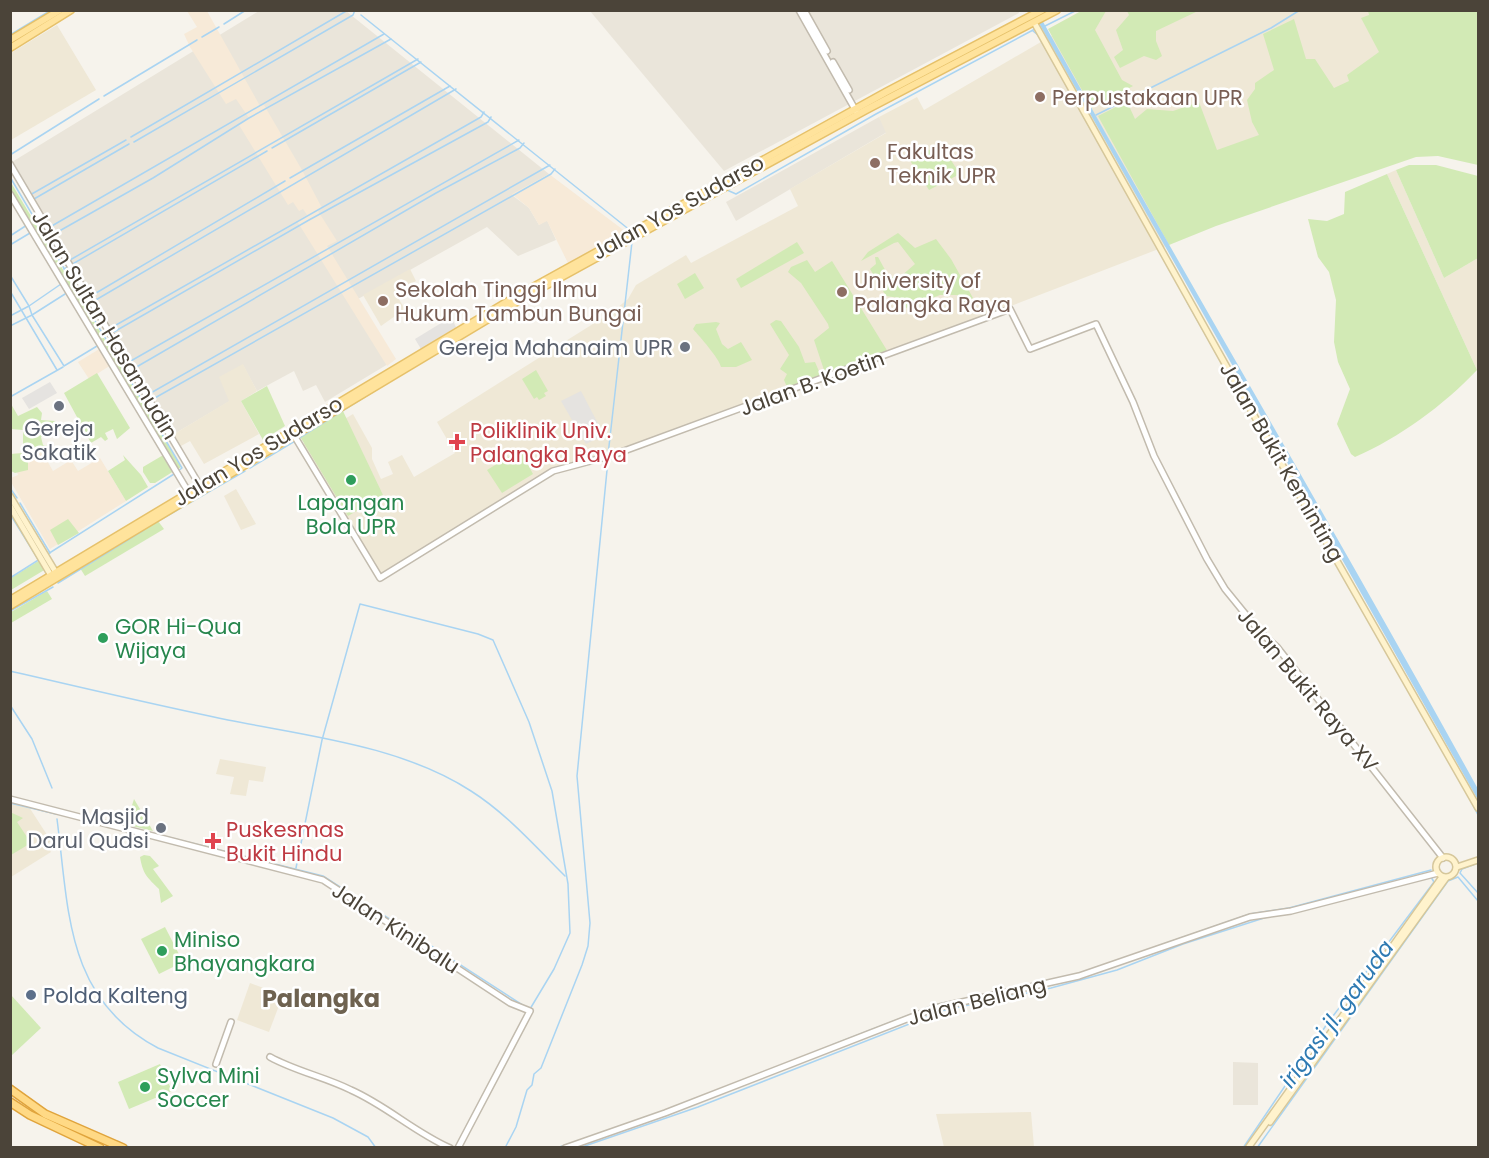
<svg xmlns="http://www.w3.org/2000/svg" width="1489" height="1158" viewBox="0 0 1489 1158" font-family="Poppins,sans-serif">
  <rect width="100%" height="100%" fill="#f6f3ec"/>
  <g fill="#eae5da">
    <path d="M1018,10l1,3 -295,158 -134,-160z"/>
    <path d="M259,11h87l203,163 -37,21 17,13 10,17 8,-5 9,20 -38,16 -31,-29 -129,72 35,62 -68,41 -9,-17 -13,6 -9,-20 -37,20 -14,-26 -13,36 -56,33 -162,-272z"/>
    <path d="M879,117l8,15 -151,89 -10,-19z"/>
    <path d="M1233,1062l25,1v42h-25z"/>
  </g>
  <g fill="#f7ead8">
    <path d="M187,11h20l53,95 4,-1 38,65 20,38 -4,3 19,30 -10,5 69,113 -9,7 -90,-145 10,-6 -4,-6 -4,2 -6,-9 -5,3 -49,-80 10,-7 -13,-19 -10,5 -36,-57 -6,-13 13,-7z"/>
    <path d="M549,174l77,58 -58,31 -21,-42 -8,4 -10,-17 -17,-14z"/>
    <path d="M101,348l10,17 -22,14 -11,-17z"/>
    <path d="M38,445l15,26 18,-11 7,11 22,-13 26,43 -76,48 -39,-67v-4l7,-3 -7,-21 12,-1z"/>
  </g>
  <g fill="#efe8d6">
    <path d="M1094,11h321l-12,45 -253,153 19,36 -275,106 -294,105 -42,11 -177,109 -78,-132 50,-30 19,34v11l9,20 12,-5 -5,-12 14,-7 12,22 41,-24 -18,-31 175,-110 16,-13 8,-14 50,-30 5,8 107,-57 -8,-17 96,-56 -7,-16 38,-20 7,13z"/>
    <path d="M57,25l39,65 -85,50v-87z"/>
    <path d="M1396,170l48,108 34,-20 -1,112 -90,-196z"/>
    <path d="M410,269l6,12 -21,12 10,16 -24,17 -18,-31z"/>
    <path d="M243,364l14,27 -16,10 18,33 -55,30 -14,-23 -9,5 -7,-12 55,-33 -10,-24z"/>
    <path d="M236,489l20,35 -15,6 -17,-34z"/>
    <path d="M220,759l46,8 -3,15 -14,-2 -3,16 -16,-2 4,-17 -18,-3z"/>
    <path d="M10,802l19,5 22,34 -4,3 4,8 -40,25z"/>
    <path d="M250,983l33,12 -14,37 -32,-12z"/>
    <path d="M1031,1112l3,35h-90l-8,-33z"/>
  </g>
  <g fill="#d2eab5">
    <path d="M1081,11h25l-11,19 27,50 11,6 -41,22 -44,-79z"/>
    <path d="M1127,11h71l-42,20v10l6,15 -6,4 -12,-4 -24,12 -6,-11 9,-7 -7,-20 13,-15z"/>
    <path d="M1368,11h110v154l-40,-9 -22,1 -200,69 -47,19 -71,-129 22,-11 9,1 6,13 12,-10 26,2 26,-9 18,48 42,-15 -7,-13 -5,-22 8,-11v-6l19,-13 -11,-36 31,-15 12,40h9l19,29 15,-7 -2,-6 32,-23 -18,-34 8,-3z"/>
    <path d="M936,147l7,1 17,26 -31,16 -20,-31z"/>
    <path d="M1409,165h27l42,11v82l-34,20 -48,-108z"/>
    <path d="M1387,174l90,196c-33,35 -78,68 -122,87l-4,-3 -14,-30 13,-35 -12,-27 -4,-20 2,-42 -7,-28 -11,-15 -10,-38 19,2 17,-7 1,-22z"/>
    <path d="M10,181l171,286 -4,3 -166,-277z"/>
    <path d="M898,233l17,15 21,-9 15,20 22,39 -9,5 -7,-8h-17l-34,13 -7,-10 -13,-2 -16,-27 6,-5 -1,-7h3l11,20h11l15,-13 -17,-22 -4,1 -33,18 7,-9z"/>
    <path d="M797,242l7,11 -63,35 -5,-9z"/>
    <path d="M807,260l8,12 17,-11 56,91 -45,18 -18,3 -11,-33 15,-12 -1,-4 -27,-41 -13,-11 3,-5z"/>
    <path d="M695,273l9,15 -19,11 -8,-15z"/>
    <path d="M776,320l5,1 18,26 6,16 10,-1 6,14 -34,11 -3,-7 3,-6 -7,-5 9,-14 -19,-31z"/>
    <path d="M716,322l4,1 -4,6 6,15 6,5 13,-7 11,18 -16,7h-15c-2,-9 -21,-30 -28,-38l3,-5z"/>
    <path d="M536,370l12,21 -4,2 2,3 -7,4 -2,-3 -3,2 -12,-20z"/>
    <path d="M97,373l33,55 -13,11 -4,-10 -8,4 3,6 -3,2 -4,-4 -10,6 -27,-50z"/>
    <path d="M267,386l18,40 -22,14 -22,-39z"/>
    <path d="M11,404l7,12 19,-9 5,6 -1,7 14,1 6,10 -20,6 2,8 8,1 1,6 -6,4 -7,-5 -11,9v10l-13,3 -4,-2v-17l12,-1v-23l-12,-1z"/>
    <path d="M342,409l41,86 -35,21 -49,-81z"/>
    <path d="M520,450l13,24 -31,19 -15,-23z"/>
    <path d="M165,454l9,17 -19,12h-5l-7,-11v-5z"/>
    <path d="M123,455l18,20 7,12 -22,14 -18,-30 17,-11z"/>
    <path d="M68,519l11,14 -21,12 -8,-15z"/>
    <path d="M158,521l6,8 -79,47 -5,-8z"/>
    <path d="M40,560l6,9 -35,21v-12z"/>
    <path d="M47,591l5,8 -41,24v-11z"/>
    <path d="M134,799l19,32 -25,-6 -1,-4z"/>
    <path d="M10,812l13,6 -6,4 14,21 -20,12z"/>
    <path d="M144,855l6,1 9,10 -6,3 20,27 -12,7 -2,-14c-11,-11 -16,-14 -19,-32z"/>
    <path d="M165,927l18,35 -24,12 -18,-35z"/>
    <path d="M11,995l30,33 -30,28z"/>
    <path d="M160,1064l12,27 -43,18 -11,-27z"/>
  </g>
  <g fill="#e5e3e0">
    <path d="M451,317l5,10 -35,22 -6,-10z"/>
    <path d="M50,382l7,11 -28,16 -7,-11z"/>
    <path d="M581,391l23,44 -18,9 -25,-43z"/>
  </g>
  <path fill="#a9d4f2" d="M1032,11h5c145,260 297,517 441,778v11z"/>
  <g fill="none" stroke-linecap="round" stroke-linejoin="round">
    <g stroke="#a9d4f2" stroke-width="1.5">
      <path d="M361,15l270,216"/>
      <path d="M224,24l22,-14"/>
      <path d="M1045,26l32,-16"/>
      <path d="M1033,31l5,4 85,152"/>
      <path d="M10,35l38,-23"/>
      <path d="M202,37l17,-10"/>
      <path d="M104,96l93,-56"/>
      <path d="M1096,115l175,-87 29,-18"/>
      <path d="M131,137l217,-127"/>
      <path d="M134,142l219,-127 2,-5"/>
      <path d="M272,148l149,-86"/>
      <path d="M10,155l89,-56"/>
      <path d="M10,177l172,291 -4,3"/>
      <path d="M290,178l160,-92"/>
      <path d="M727,190l9,4 140,-80 159,-85"/>
      <path d="M30,195l96,-55"/>
      <path d="M34,199l95,-55"/>
      <path d="M669,221l14,-7"/>
      <path d="M50,227l334,-193"/>
      <path d="M54,234l99,-56 96,-60 142,-79"/>
      <path d="M10,236l17,-11"/>
      <path d="M10,245l20,-12"/>
      <path d="M70,260l348,-201"/>
      <path d="M64,269l203,-118"/>
      <path d="M10,275l19,31 32,-22"/>
      <path d="M10,291l47,79"/>
      <path d="M65,294l-33,21 32,51 33,-20"/>
      <path d="M91,296l194,-115"/>
      <path d="M94,301l362,-212"/>
      <path d="M1187,302l33,58"/>
      <path d="M10,316l19,-10 3,9 -22,11"/>
      <path d="M109,329l372,-212 3,-5"/>
      <path d="M112,333l197,-113 179,-98 3,-5"/>
      <path d="M129,362l390,-222"/>
      <path d="M133,369l303,-176 84,-45 4,-5"/>
      <path d="M10,397l53,-30"/>
      <path d="M142,398l408,-233"/>
      <path d="M153,399l398,-225 4,-5"/>
      <path d="M299,438l80,-50"/>
      <path d="M608,455l24,-213"/>
      <path d="M250,468l45,-27"/>
      <path d="M10,488l7,10"/>
      <path d="M20,503l30,50"/>
      <path d="M10,514l28,45"/>
      <path d="M148,527l97,-56"/>
      <path d="M10,578l164,-104"/>
      <path d="M58,583l86,-53"/>
      <path d="M10,611l43,-24"/>
      <path d="M10,671c73,17 145,34 218,49 80,16 174,26 243,71 35,22 65,56 94,85"/>
      <path d="M10,705l22,34 20,49"/>
      <path d="M1469,797l9,18"/>
      <path d="M10,803l46,11"/>
      <path d="M57,819c12,91 8,180 101,229l175,70 35,19 8,11"/>
      <path d="M112,823l211,53 201,130"/>
      <path d="M1478,863l-16,6 -2,4 18,20"/>
      <path d="M296,868l26,-128 38,-136 118,30 15,6 36,82 23,69 16,93 2,49 -16,36 -24,40"/>
      <path d="M1286,914l91,-23"/>
      <path d="M1158,946l92,-32 39,-6 142,-38"/>
      <path d="M832,1045l103,-40 14,-3"/>
      <path d="M10,1084l4,3"/>
      <path d="M63,1118l36,16"/>
      <path d="M117,1141l14,7"/>
      <path d="M505,1148l11,-21 11,-37 5,-5 2,-11 7,-6 41,-103 6,-19 2,-23 -13,-147 31,-316"/>
      <path d="M556,1148l25,-8"/>
      <path d="M579,1148l119,-41 247,-97 106,-22 66,-18 66,-26 84,-27"/>
      <path d="M1243,1148l84,-124 107,-142 -3,-5"/>
      <path d="M1257,1148l191,-267 10,-4 20,24"/>
    </g>
    <g stroke="#c2bbae" stroke-width="8">
      <g id="tertiary">
        <path d="M799,10l57,101"/>
        <path d="M804,10l23,41"/>
        <path d="M833,62l16,28"/>
        <path d="M10,164l190,322"/>
        <path d="M10,194l179,299"/>
        <path d="M295,437l85,141 173,-107 60,-16 397,-146 20,40 66,-25 37,78 21,54 53,103 18,30 35,43 17,15 166,211"/>
        <path d="M10,799l313,81 187,123 20,8 -72,137"/>
        <path d="M270,1057c25,14 55,20 81,33 36,16 63,42 99,58"/>
        <path d="M216,1064l15,-42"/>
        <path d="M565,1148l100,-35 270,-105 144,-32 171,-59 41,-6 147,-38"/>
      </g>
    </g>
    <g stroke="#d6c79b" stroke-width="8">
      <g id="secondary">
        <path d="M1035,24l217,388 226,396"/>
        <path d="M10,496l48,80"/>
        <path d="M10,506l43,73"/>
        <circle cx="1446" cy="867" r="10"/>
        <path d="M1457,867l21,-7"/>
        <path d="M1270,1122l176,-244"/>
        <path d="M1248,1148l194,-271"/>
      </g>
    </g>
    <g stroke="#e6c16a" stroke-width="9">
      <g id="primary">
        <path d="M10,40l50,-30"/>
        <path d="M10,48l61,-38"/>
        <path d="M10,600l505,-303 371,-205 156,-82"/>
        <path d="M10,606l515,-309 341,-187 191,-100"/>
      </g>
    </g>
    <g stroke="#e0a43c" stroke-width="10">
      <g id="trunk">
        <path d="M10,1089l35,25 78,34"/>
        <path d="M10,1102l20,13 70,33"/>
      </g>
    </g>
    <use href="#tertiary" stroke="#fff" stroke-width="5"/>
    <use href="#secondary" stroke="#fff3cd" stroke-width="5"/>
    <use href="#primary" stroke="#ffe39c" stroke-width="6"/>
    <use href="#trunk" stroke="#ffd985" stroke-width="7"/>
  </g>
  <g fill="#8d6e63" stroke="#fff" stroke-width="2">
    <circle cx="1040" cy="97" r="6"/>
    <circle cx="875" cy="163" r="6"/>
    <circle cx="842" cy="292" r="6"/>
    <circle cx="383" cy="301" r="6"/>
  </g>
  <g fill="#6b7280" stroke="#fff" stroke-width="2">
    <circle cx="685" cy="347" r="6"/>
    <circle cx="59" cy="406" r="6"/>
    <circle cx="161" cy="828" r="6"/>
  </g>
  <g fill="#e0444e" stroke="#fff" stroke-width="2">
    <path d="M454 433h6v6h6v6h-6v6h-6v-6h-6v-6h6z"/>
    <path d="M210 832h6v6h6v6h-6v6h-6v-6h-6v-6h6z"/>
  </g>
  <g fill="#2e9e5b" stroke="#fff" stroke-width="2">
    <circle cx="351" cy="480" r="6"/>
    <circle cx="103" cy="638" r="6"/>
    <circle cx="162" cy="951" r="6"/>
    <circle cx="145" cy="1087" r="6"/>
  </g>
  <circle fill="#5c6f8a" stroke="#fff" stroke-width="2" cx="31" cy="995" r="6"/>
  <g text-anchor="middle" dominant-baseline="central" stroke-width="5" stroke-linejoin="round" paint-order="stroke">
    <g font-size="21" fill="#785e54" stroke="#fff" text-anchor="start">
      <text x="1052" y="97">Perpustakaan UPR</text>
      <text x="887" y="151">Fakultas<tspan x="887" dy="24">Teknik UPR</tspan></text>
      <text x="854" y="280">University of<tspan x="854" dy="24">Palangka Raya</tspan></text>
      <text x="395" y="289">Sekolah Tinggi Ilmu<tspan x="395" dy="24">Hukum Tambun Bungai</tspan></text>
    </g>
    <g font-size="21" fill="#4b4439" stroke="#fff">
      <text transform="translate(678 207) rotate(-29)">Jalan Yos Sudarso</text>
      <text transform="translate(105 325) rotate(59)">Jalan Sultan Hasannudin</text>
      <text transform="translate(812 383) rotate(-20)">Jalan B. Koetin</text>
      <text transform="translate(258 451) rotate(-31)">Jalan Yos Sudarso</text>
      <text transform="translate(1282 462) rotate(60)">Jalan Bukit Keminting</text>
      <text transform="translate(1308 690) rotate(50)">Jalan Bukit Raya XV</text>
      <text transform="translate(396 928) rotate(33)">Jalan Kinibalu</text>
      <text transform="translate(977 1001) rotate(-14)">Jalan Beliang</text>
    </g>
    <g font-size="21" fill="#5b616d" stroke="#fff" text-anchor="end">
      <text x="673" y="347">Gereja Mahanaim UPR</text>
      <text x="59" y="428" text-anchor="middle">Gereja<tspan x="59" dy="24">Sakatik</tspan></text>
      <text x="149" y="816">Masjid<tspan x="149" dy="24">Darul Qudsi</tspan></text>
    </g>
    <g font-size="21" fill="#be3a42" stroke="#fff" text-anchor="start">
      <text x="470" y="430">Poliklinik Univ.<tspan x="470" dy="24">Palangka Raya</tspan></text>
      <text x="226" y="829">Puskesmas<tspan x="226" dy="24">Bukit Hindu</tspan></text>
    </g>
    <g font-size="21" fill="#27864d" stroke="#fff" text-anchor="start">
      <text x="351" y="502" text-anchor="middle">Lapangan<tspan x="351" dy="24">Bola UPR</tspan></text>
      <text x="115" y="626">GOR Hi-Qua<tspan x="115" dy="24">Wijaya</tspan></text>
      <text x="174" y="939">Miniso<tspan x="174" dy="24">Bhayangkara</tspan></text>
      <text x="157" y="1075">Sylva Mini<tspan x="157" dy="24">Soccer</tspan></text>
    </g>
    <g font-size="21" fill="#4e5e75" stroke="#fff" text-anchor="start">
      <text x="43" y="995">Polda Kalteng</text>
    </g>
    <g font-size="22" font-style="italic" fill="#2e7ab2" stroke="#fff">
      <text transform="translate(1337 1014) rotate(-54)">irigasi jl. garuda</text>
    </g>
    <g font-size="24" font-weight="bold" fill="#6e6250" stroke="#fff">
      <text x="321" y="998">Palangka</text>
    </g>
  </g>
  <rect width="1489" height="1158" fill="none" stroke="#4b4439" stroke-width="24"/>
</svg>
